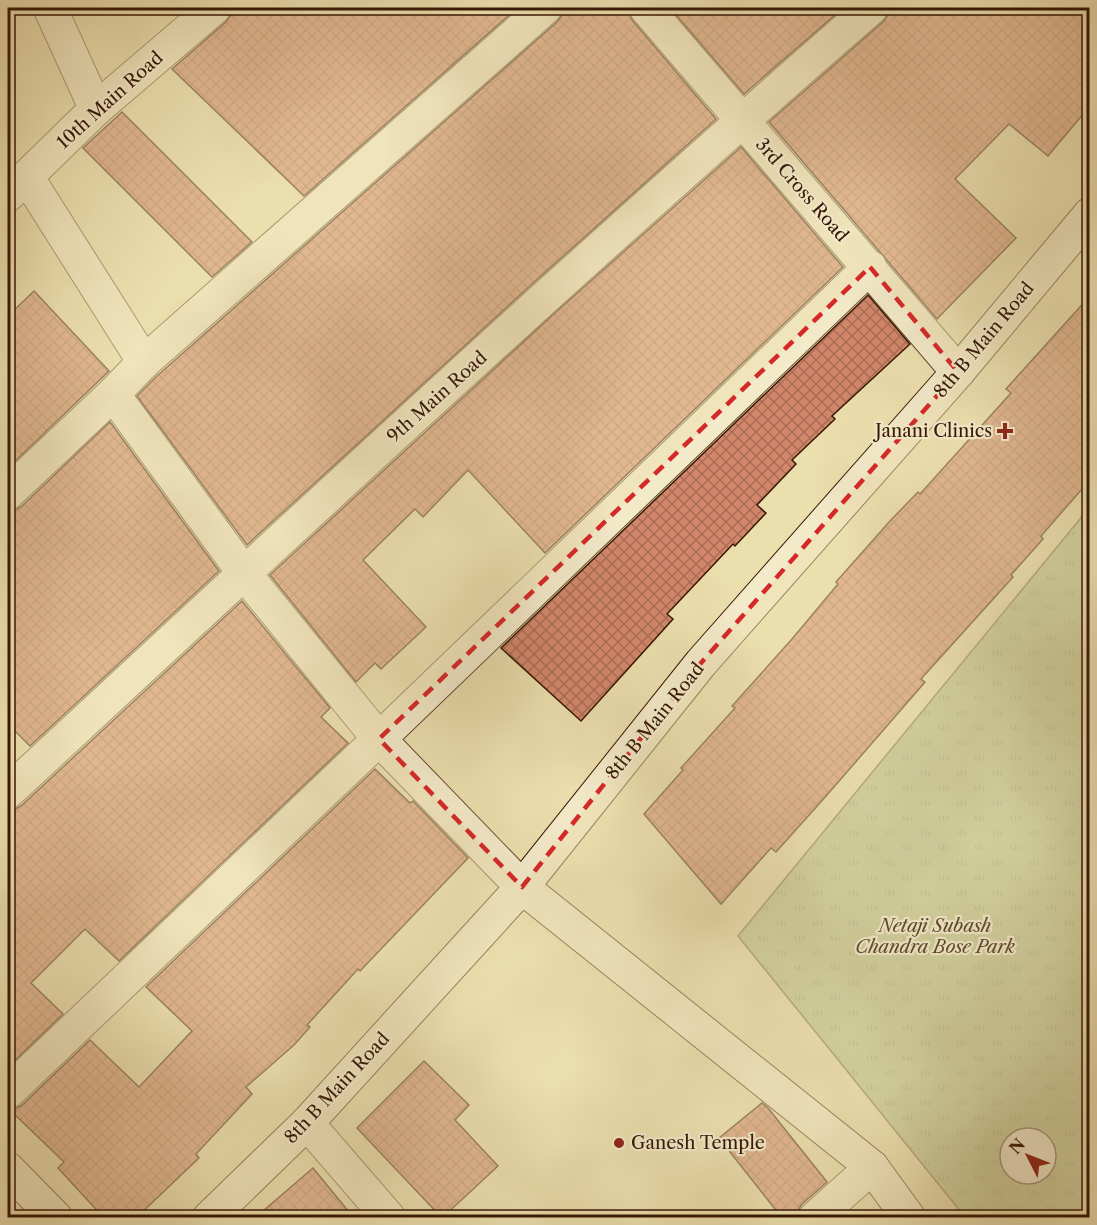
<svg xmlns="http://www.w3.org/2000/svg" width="1097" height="1225" viewBox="0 0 1097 1225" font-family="'Libre Caslon Text',serif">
  <defs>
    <pattern id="park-tufts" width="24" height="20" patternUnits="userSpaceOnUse" patternTransform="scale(1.5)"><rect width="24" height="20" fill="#b3c38e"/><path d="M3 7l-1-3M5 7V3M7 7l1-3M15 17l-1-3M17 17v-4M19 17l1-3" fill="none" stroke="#9ba779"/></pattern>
    <pattern id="building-cross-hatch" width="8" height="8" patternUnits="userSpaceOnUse" patternTransform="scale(1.5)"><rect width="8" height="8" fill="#d2876a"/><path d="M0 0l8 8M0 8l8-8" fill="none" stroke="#ab6d55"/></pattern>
  </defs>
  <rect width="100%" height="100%" fill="#ecdfae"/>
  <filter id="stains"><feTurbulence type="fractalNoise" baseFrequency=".00333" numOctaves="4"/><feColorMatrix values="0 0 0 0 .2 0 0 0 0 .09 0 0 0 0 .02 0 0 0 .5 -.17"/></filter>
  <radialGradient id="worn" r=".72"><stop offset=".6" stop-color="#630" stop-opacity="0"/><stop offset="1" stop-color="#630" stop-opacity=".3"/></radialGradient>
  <path fill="url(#park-tufts)" stroke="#756c49" stroke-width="1.5" fill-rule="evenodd" d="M1089,508v709h-124l-227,-281zM1010,1138h36v36h-36z"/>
  <g fill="url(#building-cross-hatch)" stroke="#371604" stroke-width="1.5">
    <path d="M232,8h285l-213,188 -132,-127 54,-47 5,-7z"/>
    <path d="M563,8h65l4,12 84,99 -185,166 -284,260 -110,-149 20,-20 400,-354 6,-8z"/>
    <path d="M670,8h173l-99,86z"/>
    <path d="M889,8h200v99l-41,49 -39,-32 -54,55 61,59 -79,81 -168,-197 114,-100 5,-7z"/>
    <path d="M122,112l130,130 -40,35 -129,-129z"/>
    <path d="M741,147l102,120 -298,286 -77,-83 -45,47 -8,-8 -52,51 63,67 -45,42 -6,-6 -19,19 -86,-107 286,-263z"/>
    <path d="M34,291l75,80 -101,97v-152z"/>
    <path d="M868,295l42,49 -78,72 3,3 -43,41 4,4 -39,41 9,8 -31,33 -2,-2 -66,70 6,5 -92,102 -80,-73z"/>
    <path d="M1089,297v184l-48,55 2,3 -32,36 2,2 -92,102 4,3 -98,113 -51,57 -5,-4 -50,56 -77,-90 39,-44 -2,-2 54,-60 -3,-2 60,-67 46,-55 -2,-2 54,-61 28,-29 2,2 55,-61 36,-40 -5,-4z"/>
    <path d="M110,422l109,149 -189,175 -22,-22v-213h5l8,-4z"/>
    <path d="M242,601l88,107 -9,9 27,26 -229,218 -34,-32 -54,54 32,31 -55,53v-257h5l8,-4z"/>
    <path d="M375,769l35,34 3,-2 55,57 -108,113 -2,-2 -51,56 3,2 -16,18 -48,42 6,7 -56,60 3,4 -63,60h-32l-46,-50 6,-6 -54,-52 11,-4 69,-66 49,47 53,-56 -46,-44z"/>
    <path d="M424,1061l45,44 -14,15 43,46 -56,52 -85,-90z"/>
    <path d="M762,1103l6,5 59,74 -25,22 -5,8v6h-15l-63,-80z"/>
    <path d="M313,1168l41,50h-99z"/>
  </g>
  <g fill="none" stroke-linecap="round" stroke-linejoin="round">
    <g stroke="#64482e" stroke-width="35">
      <g id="street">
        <path d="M50,8l46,101"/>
        <path d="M646,8l312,364"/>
        <path d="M27,177l117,185"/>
        <path d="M8,195l88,-86 118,-101"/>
        <path d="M113,394l131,179 135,166 143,148"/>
        <path d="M8,493l105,-99 31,-32 401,-354"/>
        <path d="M8,792c285,-264 569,-529 863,-784"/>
        <path d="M8,1092l371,-353 491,-472"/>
        <path d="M307,1123l82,95"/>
        <path d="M815,1218l57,-51"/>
      </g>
    </g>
    <g stroke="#371604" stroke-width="35">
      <g id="secondary">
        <path d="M522,887l350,280 37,51"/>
        <path d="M8,1169l48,49"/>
        <path d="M209,1218l98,-95 215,-236 179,-224 257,-291 132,-158"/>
      </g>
    </g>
    <use href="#street" stroke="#f3eaca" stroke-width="33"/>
    <use href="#secondary" stroke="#f3eaca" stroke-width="33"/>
  </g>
  <path d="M0 0H1097V1225H0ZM870,267l88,105 -257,291 -179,224 -143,-148z" fill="#ecdfae" fill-opacity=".55" fill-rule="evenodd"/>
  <path fill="none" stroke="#d62828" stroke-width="4.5" stroke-dasharray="12 8" stroke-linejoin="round" d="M870,267l88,105 -257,291 -179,224 -143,-148z"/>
  <g fill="#8f2418" stroke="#f3eaca" stroke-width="2">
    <path d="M1002 422h6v6h6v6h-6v6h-6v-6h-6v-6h6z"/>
    <circle cx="619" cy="1143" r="6"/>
  </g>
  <g text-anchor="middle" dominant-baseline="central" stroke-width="4.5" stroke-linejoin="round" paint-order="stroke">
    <g font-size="18" fill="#371604" stroke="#f3eaca">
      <text transform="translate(110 100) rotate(-42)">10th Main Road</text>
      <text transform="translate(802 190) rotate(49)">3rd Cross Road</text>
      <text transform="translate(984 340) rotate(-50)">8th B Main Road</text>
      <text transform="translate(437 397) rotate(-42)">9th Main Road</text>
      <text transform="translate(655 721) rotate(-51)">8th B Main Road</text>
      <text transform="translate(337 1088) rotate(-47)">8th B Main Road</text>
    </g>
    <g font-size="18" fill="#371604" stroke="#f3eaca" text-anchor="end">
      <text x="992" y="431">Janani Clinics</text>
      <text x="631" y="1143" text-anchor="start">Ganesh Temple</text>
    </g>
    <g font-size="18" font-style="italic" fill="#5c4a2d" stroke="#f3eaca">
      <text x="935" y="926">Netaji Subash<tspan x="935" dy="21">Chandra Bose Park</tspan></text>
    </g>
  </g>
  <rect width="1097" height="1225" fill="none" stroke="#ecdfae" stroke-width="30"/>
  <rect x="9" y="9" width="1079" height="1207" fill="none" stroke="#371604" stroke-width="3"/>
  <rect x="15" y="15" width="1067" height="1195" fill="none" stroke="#371604" stroke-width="1.5"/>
  <g transform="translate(1028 1156) rotate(312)"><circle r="28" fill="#f3eaca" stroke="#a8957b" stroke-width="1.5"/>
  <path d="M0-4.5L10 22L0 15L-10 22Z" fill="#8f2418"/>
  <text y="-9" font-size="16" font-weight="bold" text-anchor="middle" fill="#371604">N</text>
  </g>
  <rect width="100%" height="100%" filter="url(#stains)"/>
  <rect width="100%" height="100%" fill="url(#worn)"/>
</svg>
